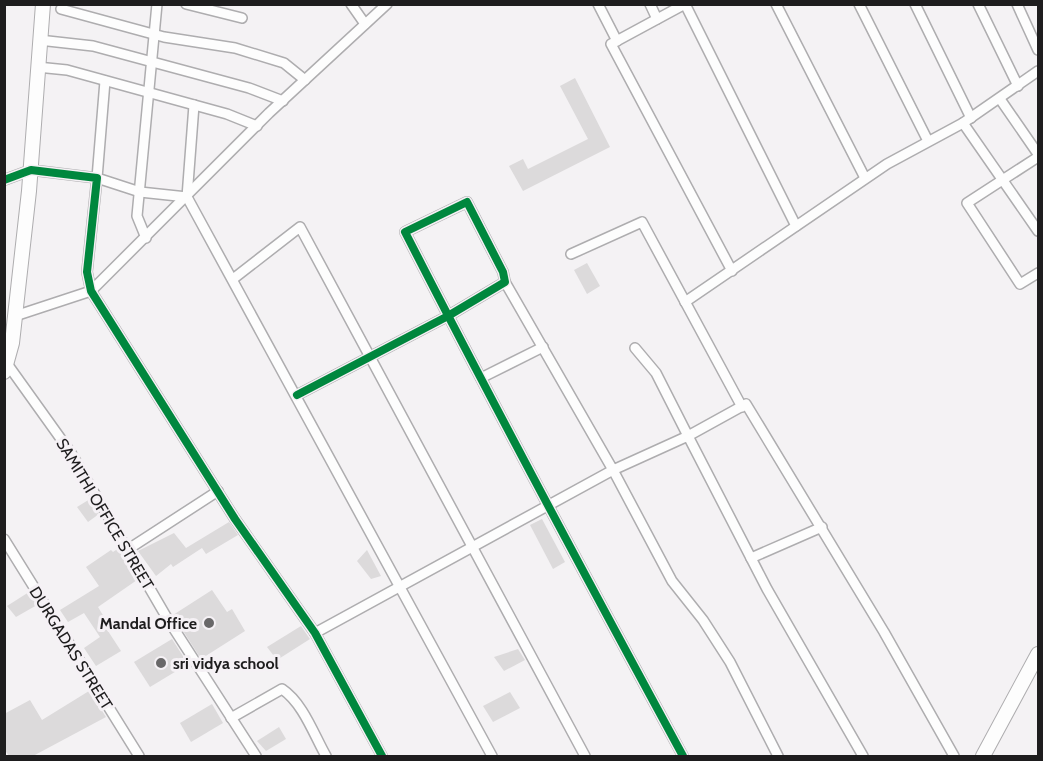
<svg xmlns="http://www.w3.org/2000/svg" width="1043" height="761" viewBox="0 0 1043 761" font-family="Cabin,sans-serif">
  <rect width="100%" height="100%" fill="#f4f2f4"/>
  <g fill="#dcdadb">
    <path d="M575,78l35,69 -87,44 -14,-25 14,-7 5,10 60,-30 -28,-53z"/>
    <path d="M587,263l13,23 -13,8 -13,-24z"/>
    <path d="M90,499l9,15 -11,8 -11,-15z"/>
    <path d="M542,519l23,43 -12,7 -23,-44z"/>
    <path d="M229,522l9,13 -32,19 -4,-6 -29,19 -2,-3 -15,12 -18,-25 36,-18 12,15z"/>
    <path d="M119,548l18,32 -39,27 12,20 -4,1 15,23 -25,15 -12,-18 16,-11 -16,-24 -16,9 -8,-12 39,-24 -13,-19 25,-17 2,2z"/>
    <path d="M367,550l14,26 -10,3 -14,-18z"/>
    <path d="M212,590l15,22 5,-3 13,22 -44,28 -28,-44z"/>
    <path d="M29,592l8,13 -21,12 -9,-11z"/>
    <path d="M301,626l9,13 -33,21 -10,-13z"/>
    <path d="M172,639l16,25 -38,23 -16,-25z"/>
    <path d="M518,649l7,11 -21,11 -10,-14z"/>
    <path d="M89,691l17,26 -73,39h-24l-5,-7v-35l26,-14 12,20z"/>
    <path d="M510,692l10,16 -27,14 -10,-16z"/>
    <path d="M212,704l11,19 -32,19 -11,-19z"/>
    <path d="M279,727l7,12 -20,12 -9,-10z"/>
  </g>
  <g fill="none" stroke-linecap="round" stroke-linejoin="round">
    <g stroke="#aeadaf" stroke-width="12">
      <g id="street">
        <path d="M186,4l56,14"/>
        <path d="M351,4l14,20"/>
        <path d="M598,4l19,37"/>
        <path d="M650,4l7,15"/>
        <path d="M685,4l-74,40 121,227"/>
        <path d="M685,4l111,222"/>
        <path d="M776,4l89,174"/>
        <path d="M859,4l69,137"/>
        <path d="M915,4l56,114"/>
        <path d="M978,4l40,82"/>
        <path d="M1017,4l21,46"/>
        <path d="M61,9l103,28 71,11 49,15 21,17"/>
        <path d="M39,40l54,6 156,42 34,13"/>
        <path d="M37,67l30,3 160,44 30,12"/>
        <path d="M105,81l-8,97 43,14 47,5"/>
        <path d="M1000,99l38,55"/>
        <path d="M194,105l-7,92 305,559"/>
        <path d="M963,123l75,108"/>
        <path d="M1038,157l-71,46 53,81 18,-11"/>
        <path d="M4,180l27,-10 66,8 -10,94 4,19 144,228 80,114 67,123"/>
        <path d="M146,238l-9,-22 20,-212"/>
        <path d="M571,254l71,-32 100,185"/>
        <path d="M233,279l67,-52 285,529"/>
        <path d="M505,282l108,188 75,-34 79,153 96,167"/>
        <path d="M685,302l202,-138 76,-41 75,-52"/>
        <path d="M15,316l76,-25 178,-178 118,-109"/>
        <path d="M635,348l21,25 32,63 58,-32 138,228 70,124"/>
        <path d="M8,365l63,88 96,165 89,138"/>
        <path d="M481,378l62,-31"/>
        <path d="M297,395l151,-79 57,-34 -2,-10 -36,-70 -62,30c90,176 184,351 278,524"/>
        <path d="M4,539l135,217"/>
        <path d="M127,550l91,-59"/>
        <path d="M751,558l71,-31"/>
        <path d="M315,633l298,-163 59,111 31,39 27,42 48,94"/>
        <path d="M231,718l51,-29c21,14 32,46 44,67"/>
      </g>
    </g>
    <g stroke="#aeadaf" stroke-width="16">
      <g id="secondary">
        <path d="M4,372l8,-29 17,-152 14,-187"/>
        <path d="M983,756l55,-102"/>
      </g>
    </g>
    <use href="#street" stroke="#fdfdfd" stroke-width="9"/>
    <use href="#secondary" stroke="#fdfdfd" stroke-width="14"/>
    <g stroke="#f5f1f5" stroke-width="11">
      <g id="cycleway">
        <path d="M4,180l27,-10 66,8 -10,94 4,19 144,228 80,114 67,123"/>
        <path d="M297,395l151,-79 57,-34 -2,-10 -36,-70 -62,30c90,176 184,351 278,524"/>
      </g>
    </g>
    <use href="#cycleway" stroke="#00873e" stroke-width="8"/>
  </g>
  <g fill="#696869" stroke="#f5f1f5" stroke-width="2">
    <circle cx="209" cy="623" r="6"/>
    <circle cx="161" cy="663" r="6"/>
  </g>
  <g text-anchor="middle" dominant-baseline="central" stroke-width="6" stroke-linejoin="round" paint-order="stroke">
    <g font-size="16" fill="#1e1d1e" stroke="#f5f1f5">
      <text transform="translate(105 514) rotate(59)">SAMITHI OFFICE STREET</text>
      <text transform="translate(71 648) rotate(58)">DURGADAS STREET</text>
    </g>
    <g font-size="16" font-weight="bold" fill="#1e1d1e" stroke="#f5f1f5" text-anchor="end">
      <text x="197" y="623">Mandal Office</text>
      <text x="173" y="663" text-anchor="start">sri vidya school</text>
    </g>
  </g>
  <rect width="1043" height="761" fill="none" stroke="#1e1d1e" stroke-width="12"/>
</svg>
